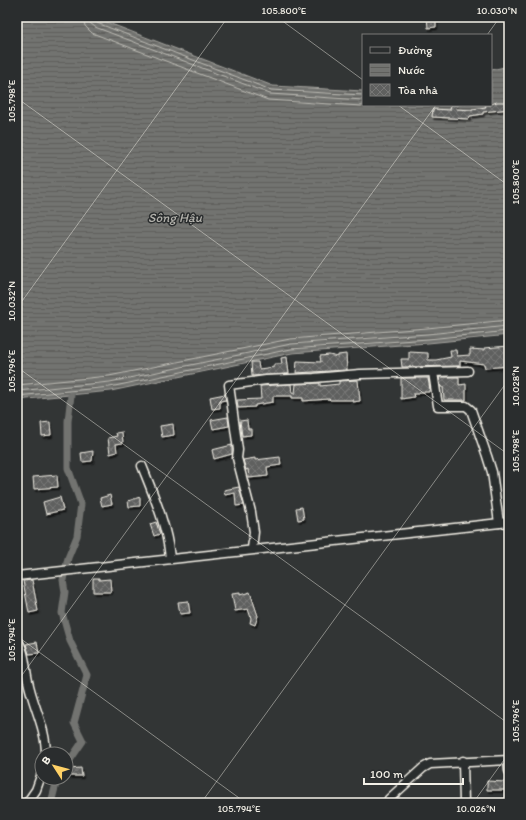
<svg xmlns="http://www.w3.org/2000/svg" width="526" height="820" viewBox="0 0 526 820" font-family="Itim,sans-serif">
  <defs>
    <pattern id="water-rules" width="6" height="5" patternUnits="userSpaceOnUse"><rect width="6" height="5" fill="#727370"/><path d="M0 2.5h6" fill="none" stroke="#5e5e5b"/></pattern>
    <pattern id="building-cross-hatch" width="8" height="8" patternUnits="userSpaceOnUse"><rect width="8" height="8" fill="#5f605f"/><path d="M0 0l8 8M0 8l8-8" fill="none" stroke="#777776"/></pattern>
    <filter id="shadow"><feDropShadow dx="1.5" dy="2.5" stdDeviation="0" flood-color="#0009"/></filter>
  </defs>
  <rect width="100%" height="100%" fill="#323535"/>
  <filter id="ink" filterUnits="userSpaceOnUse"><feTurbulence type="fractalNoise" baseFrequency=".025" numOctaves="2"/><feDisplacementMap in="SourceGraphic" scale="8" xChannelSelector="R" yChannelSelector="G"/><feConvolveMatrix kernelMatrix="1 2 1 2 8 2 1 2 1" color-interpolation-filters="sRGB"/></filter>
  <g filter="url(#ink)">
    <path fill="url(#water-rules)" stroke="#a6a5a0" d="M17,17h76l180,69 90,5v14h128v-35l18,-4v269l-81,8 -136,10 -181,38 -94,9z"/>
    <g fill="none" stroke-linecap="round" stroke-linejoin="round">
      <g stroke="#c0bfb8" stroke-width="1">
        <path d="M83,17l2,9 7,7 176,67 93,6 6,-1"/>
        <path d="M89,17l1,6 5,4 175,67 93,6"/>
        <path d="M94,17v3l3,3 174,67 92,5"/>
        <path d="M17,385l92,-9 181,-37 137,-11 82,-8"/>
        <path d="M17,391l93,-9 181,-38 136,-10 82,-8"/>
        <path d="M17,396l93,-9 181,-38 137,-10 81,-8"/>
      </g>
      <g stroke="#727370" stroke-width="7">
        <path d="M66,766l17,-25 -9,-18 13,-48 -17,-34 -8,-28 3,-21 -2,-12 5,-22 9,-22 4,-32 -13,-36v-47l3,-26"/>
        <path d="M51,803l5,-19 3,-6"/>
      </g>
    </g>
    <g fill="url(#building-cross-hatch)" stroke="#f4f1e8" filter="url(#shadow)">
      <path d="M427,17h9v10l-8,1z"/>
      <path d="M497,102h12v7l-26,3v2l-13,2 -1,3 -37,-2 1,-8 17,1 1,-5h6l-1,4 16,1v-1l14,-2 -1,-2h6v-1z"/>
      <path d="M509,346v20l-24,2 -1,-4 -24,-3v5l-58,1 -1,-8h8v-7l19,1v7h8l15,-3 -1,-7h6l1,6 13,-1v-6l14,1v-2z"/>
      <path d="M346,354l1,16 -51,3 1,-12 24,1 -1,-6 9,-1 9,2v-2z"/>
      <path d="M287,357l2,17 -37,2 -1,-14h7l1,7 15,-2v-3h8l-1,-6z"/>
      <path d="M439,377h20v8l7,-1v16h-22l-1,-13h-2z"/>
      <path d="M401,378h27l2,12h-1v2h-10v2h-6l1,3 -13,2z"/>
      <path d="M358,380l2,21 -7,1v-2h-23l-1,-1 -26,2v-3h-11v-2h-19v6l-18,3v2l-17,1 -1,-8 24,-1 -1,-13 31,-2 1,9h3l1,-9 24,-1v3l19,-2v-3z"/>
      <path d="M225,394l1,6 -6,1v7l-8,1 -2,-12z"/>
      <path d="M228,417l1,9 -16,3 -2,-9z"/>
      <path d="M247,420l1,9h3v6l-9,1 -2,-15z"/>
      <path d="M50,422l1,13 -9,1 -1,-13z"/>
      <path d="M173,424l1,11 -12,2 -2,-11z"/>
      <path d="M122,432l1,11 -7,1 1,8 -7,2 -2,-16 9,-2 -1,-3z"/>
      <path d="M232,445v9l-18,5 -2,-9z"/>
      <path d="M93,451l-1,10 -10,1 -1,-9z"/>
      <path d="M280,457l1,8 -14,2 1,9 -19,2 -1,-9 -2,1 -3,-10 12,-2v2z"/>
      <path d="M57,475l1,12 -24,2 -1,-12z"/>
      <path d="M239,487l5,18 -8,1 -1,-13 -10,2 -1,-5z"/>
      <path d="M110,495l2,9 -10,2 -2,-8z"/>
      <path d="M60,497l3,13 -17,4 -3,-12z"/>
      <path d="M140,497v9l-11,1 -1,-6z"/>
      <path d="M302,507l2,12 -6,1 -2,-12z"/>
      <path d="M156,522l4,12 -6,2 -4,-12z"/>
      <path d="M93,578h6v2l11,-1 1,13h-18z"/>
      <path d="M32,580l6,31 -9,2 -6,-32z"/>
      <path d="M250,592l8,24 -3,9 -5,-2 1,-5 -3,-9 -13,2 -3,-17 8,-1v2z"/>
      <path d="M188,601l2,12 -10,1 -2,-12z"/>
      <path d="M37,642l2,11 -10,1 -3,-10z"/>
      <path d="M81,768l1,8h-14v-7z"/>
      <path d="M487,781l18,1v8h-18z"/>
    </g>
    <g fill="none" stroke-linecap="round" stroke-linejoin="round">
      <g stroke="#f4f1e8" stroke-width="11">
        <g id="minor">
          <path d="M433,372l5,34h28l5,4 16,46 5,16 7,51"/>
          <path d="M142,466c12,30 25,60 28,92"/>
          <path d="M252,549l2,-17 -3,-20 -14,-54 1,-8 -9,-65 37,-5 48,-2 46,-4 108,-3"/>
          <path d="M17,576l492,-54"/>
          <path d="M17,640c8,10 8,28 11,41 5,25 18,47 18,73"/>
          <path d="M463,761l1,42"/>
          <path d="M508,761l1,10"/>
          <path d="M27,803l9,-13 6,-17"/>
          <path d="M387,803l2,-4 34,-31 7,-4 79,-4"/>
        </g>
      </g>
      <use href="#minor" stroke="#2a2d2e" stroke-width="8"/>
    </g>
  </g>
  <path fill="none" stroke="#f4f1e8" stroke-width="1" stroke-opacity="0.45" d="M277,17l86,63M487,35l13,-18M17,98l492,357M398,105l111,81M17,308l211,-291M17,367l492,357M17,636l229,167M17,682l419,-577M201,803l308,-424M473,803l36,-50"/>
  <g text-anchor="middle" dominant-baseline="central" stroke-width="3" stroke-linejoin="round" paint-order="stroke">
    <g font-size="13" font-style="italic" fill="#b3b2ac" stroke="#2a2d2e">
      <text x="175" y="217">Sông Hậu</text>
    </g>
  </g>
  <rect width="526" height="820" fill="none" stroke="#2a2d2e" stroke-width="44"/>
  <rect x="362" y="34" width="130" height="72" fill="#2a2d2e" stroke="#7b7b78"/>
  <rect x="370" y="47" width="20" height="6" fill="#2a2d2e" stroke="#7b7b78"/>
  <text x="398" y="54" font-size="12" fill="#f4f1e8">Đường</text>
  <rect x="370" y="64" width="20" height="12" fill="url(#water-rules)" stroke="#7b7b78"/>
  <text x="398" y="74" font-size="12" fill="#f4f1e8">Nước</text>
  <rect x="370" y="84" width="20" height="12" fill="url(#building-cross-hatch)" stroke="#7b7b78"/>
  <text x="398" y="94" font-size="12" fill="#f4f1e8">Tòa nhà</text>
  <g transform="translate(54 766) rotate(306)"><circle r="19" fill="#2a2d2e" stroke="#7b7b78"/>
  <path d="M0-3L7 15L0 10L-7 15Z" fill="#ffd166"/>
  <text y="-6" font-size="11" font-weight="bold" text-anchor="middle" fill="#f4f1e8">B</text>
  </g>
  <path d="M364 778v6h99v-6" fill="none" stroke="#f4f1e8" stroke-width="2"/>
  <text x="370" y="778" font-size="12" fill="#f4f1e8" stroke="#2a2d2e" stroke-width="3" paint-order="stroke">100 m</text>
  <rect x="22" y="22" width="482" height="776" fill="none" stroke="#f4f1e8" stroke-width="1.5"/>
  <g font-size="10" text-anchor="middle" fill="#f4f1e8">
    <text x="284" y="14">105.800°E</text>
    <text x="497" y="14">10.030°N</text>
    <text transform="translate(11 101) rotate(-90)" y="4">105.798°E</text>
    <text transform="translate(515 182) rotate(-90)" y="4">105.800°E</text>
    <text transform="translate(11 301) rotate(-90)" y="4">10.032°N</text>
    <text transform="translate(11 371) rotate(-90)" y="4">105.796°E</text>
    <text transform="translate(515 386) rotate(-90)" y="4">10.028°N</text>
    <text transform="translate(515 451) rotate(-90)" y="4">105.798°E</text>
    <text transform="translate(11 640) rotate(-90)" y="4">105.794°E</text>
    <text transform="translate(515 721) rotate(-90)" y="4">105.796°E</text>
    <text x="239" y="812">105.794°E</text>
    <text x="476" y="812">10.026°N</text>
  </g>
</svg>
